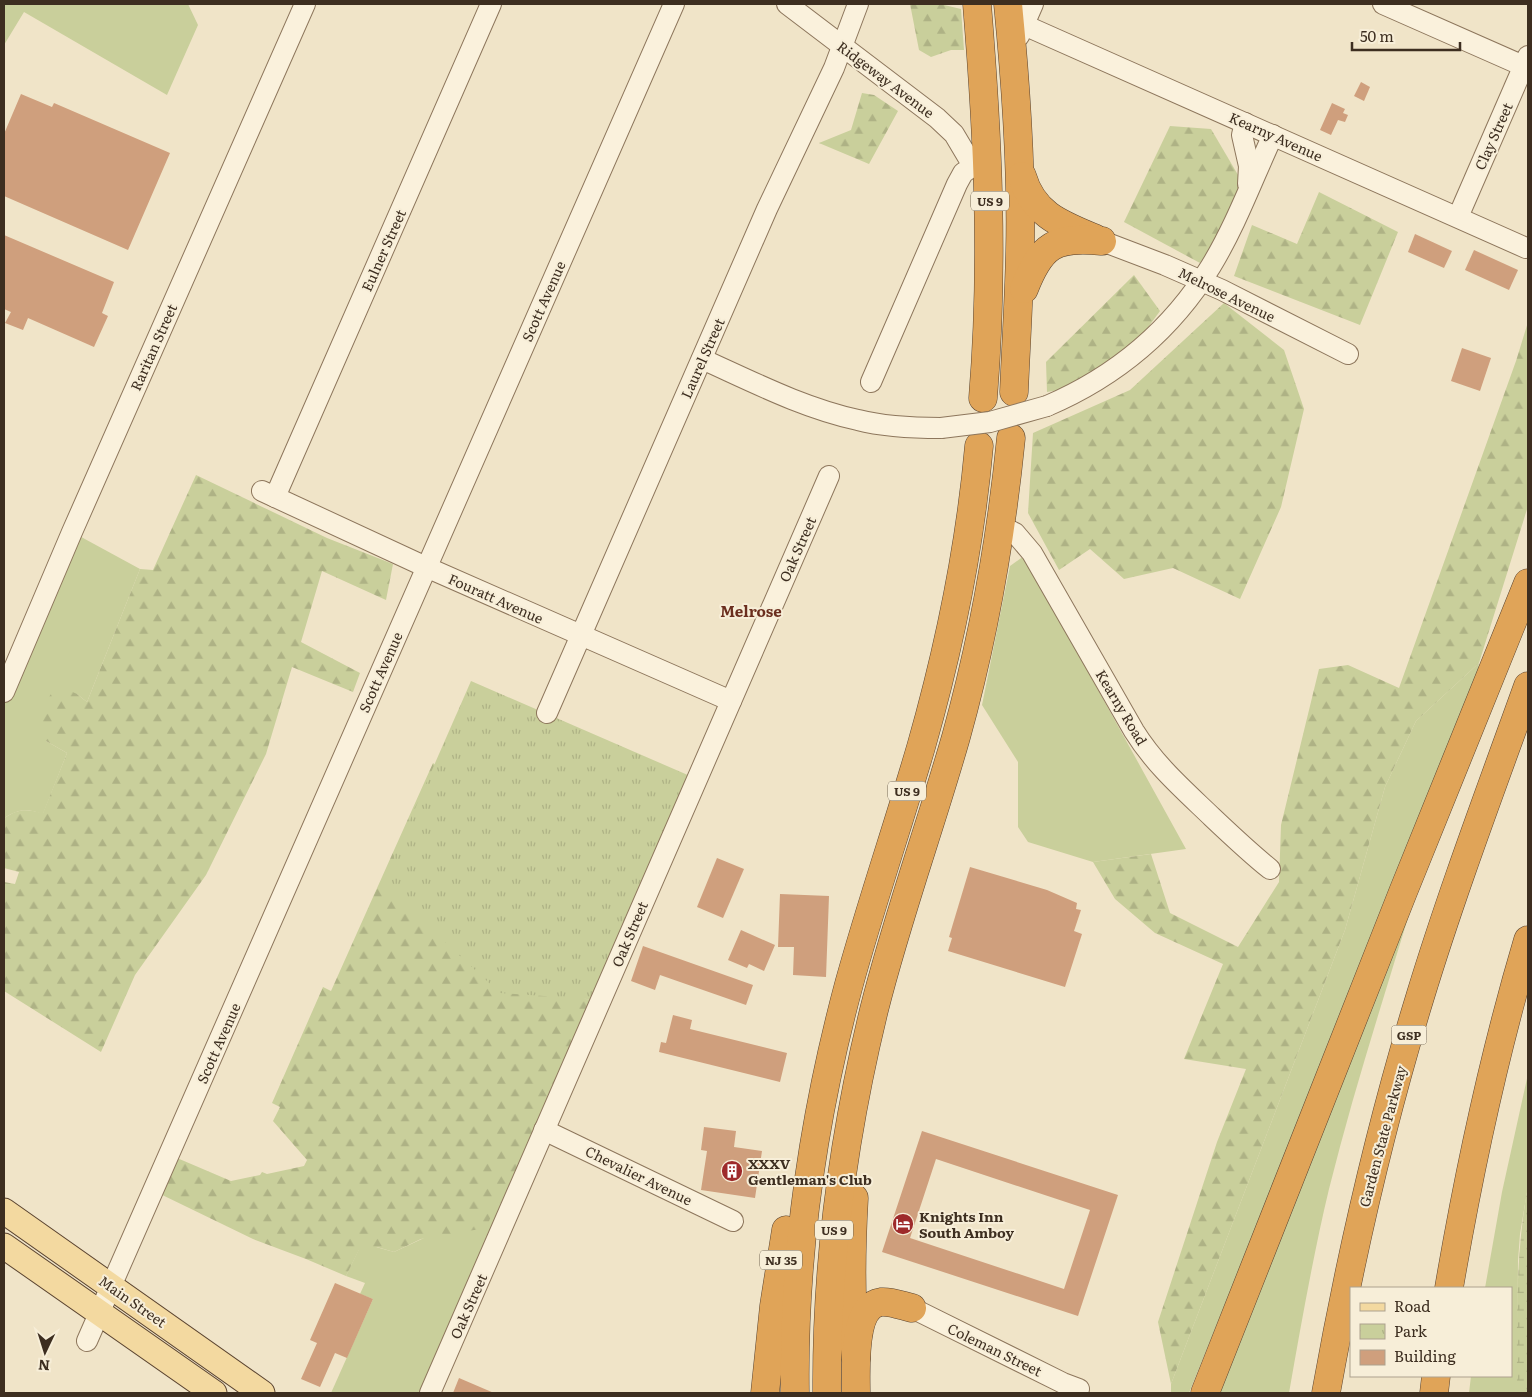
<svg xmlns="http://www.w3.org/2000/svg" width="1532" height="1397" viewBox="0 0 1532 1397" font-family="Literata,serif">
  <defs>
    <pattern id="forest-firs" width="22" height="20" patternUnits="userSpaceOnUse" patternTransform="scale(1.25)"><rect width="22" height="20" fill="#c9cf9b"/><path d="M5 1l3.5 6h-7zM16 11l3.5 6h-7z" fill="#aeb285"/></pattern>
    <pattern id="wetland-marsh" width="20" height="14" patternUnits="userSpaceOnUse" patternTransform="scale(1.25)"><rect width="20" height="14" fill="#c9cf9b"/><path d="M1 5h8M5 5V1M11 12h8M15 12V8" fill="none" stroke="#aeb285"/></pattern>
    <pattern id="park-tufts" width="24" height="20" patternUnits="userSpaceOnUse" patternTransform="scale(1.25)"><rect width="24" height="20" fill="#c9cf9b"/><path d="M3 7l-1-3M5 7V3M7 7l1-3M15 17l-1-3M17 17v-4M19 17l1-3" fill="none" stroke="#aeb285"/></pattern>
  </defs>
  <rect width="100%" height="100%" fill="#f0e4c8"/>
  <g fill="#c9cf9b">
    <path d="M4,4h184l10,21 -31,70 -143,-83 -20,33z"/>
    <path d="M72,532l68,37 -53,133 -10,-8 -31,47 21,12 -24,61c-17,-6 -24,-5 -39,4v-126z"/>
    <path d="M1024,556l162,293 -93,13 -65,-20 -10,-15v-65l-36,-57 28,-139z"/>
    <path d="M1479,663l-3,22 -287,708h-18v-9l174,-454 40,-143 31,-66z"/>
    <path d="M1412,905c-29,95 -59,188 -83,284 -16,67 -28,136 -40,204h-75z"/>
    <path d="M1528,1074v112l-8,48 -2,27 -1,132h-48l2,-17h40v-88h-26l17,-96z"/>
    <path d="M516,1195l-86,198h-99l42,-94 -13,-5 5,-11 -19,-7 16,-33 32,9z"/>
  </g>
  <g fill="url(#forest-firs)">
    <path d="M910,4h30l21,5 3,41h-13l-20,7 -12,-7z"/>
    <path d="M862,93l12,2 24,16 -29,53 -50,-21 32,-13z"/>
    <path d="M1170,126l41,3 30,51 -10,48 -31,35 -76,-41z"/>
    <path d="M1319,192l79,40 -38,93 -126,-49 18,-51 45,19z"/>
    <path d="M1134,275l26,36 -52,71 -61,10 -1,-30z"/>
    <path d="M1224,303l60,47 20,59 -23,98 -41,92 -67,-31 -49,11 -34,-30 -31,21 -31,-57 5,-80 97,-43z"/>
    <path d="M1528,322v184l-49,157 -63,58 -31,66 -40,143 -174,454 -13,-62 59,-180 29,-73 -62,-10 39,-95 -68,-31 -40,-34 -22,-37 58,-8 19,59 68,34 41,-65 2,-57 38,-156 29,-4 51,23 117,-327z"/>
    <path d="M196,475l131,63 66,26 -7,36 -64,-29 -21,71 59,31 -7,19 -61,-25 -26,87 -60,121 -71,100 -34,77 -97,-61v-109l11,2 4,-12 -15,-4v-50c16,-10 21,-9 39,-5l24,-60 -21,-12 -7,-15 2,-17 10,-15 13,-6 13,6 10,8 53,-133 13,1z"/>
    <path d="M433,763l42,34 110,202 16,1 -85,195 -20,10 -10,23 -65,11 -27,13 -17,-5 -18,3 -13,26 -40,-17 -53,-20 -99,-48 16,-36 61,26 29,-6 2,-3 5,2 37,-8 3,-6 -34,-39 7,-14 -8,-4 51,-116 8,4z"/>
  </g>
  <path fill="url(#wetland-marsh)" d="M1528,1186v207h-11c0,-69 -2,-139 11,-207z"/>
  <path fill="url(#park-tufts)" d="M471,681l226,98 -96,221 -101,-7 -118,-109z"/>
  <g fill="#cf9f7d" fill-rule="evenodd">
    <path d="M1361,82l9,5 -6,14 -10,-5z"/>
    <path d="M21,94l31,13 2,-4 116,50 -42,97 -124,-54v-62z"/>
    <path d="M1332,103l13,6 -2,4 5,2 -3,7 -7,-2 -7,15 -11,-5z"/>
    <path d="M1415,234l37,17 -8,17 -36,-16z"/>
    <path d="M4,235l110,47 -12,31 6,3 -14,31 -66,-29 -5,12 -18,-7 6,-11 -7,-3z"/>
    <path d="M1474,250l44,20 -9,20 -44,-20z"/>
    <path d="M1462,348l29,10 -11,33 -29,-10z"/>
    <path d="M717,858l27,11 -21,49 -26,-11z"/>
    <path d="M970,867l77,23 30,13 -1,6 5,1 -7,21 8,3 -17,53 -117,-36 4,-13 -3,-1z"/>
    <path d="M780,894l49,2 -3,81 -33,-2 1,-28h-16z"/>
    <path d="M741,930l34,15 -11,26 -15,-7 -2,4 -19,-8z"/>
    <path d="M643,946l110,39 -7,20 -86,-30 -5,15 -24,-9z"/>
    <path d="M673,1015l19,5 -2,9 97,24 -7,29 -121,-30 2,-10 5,1z"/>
    <path d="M704,1127l32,4 -2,16 28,4 -7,47 -54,-8 6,-39 -6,-1z"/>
    <path d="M922,1131l196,64 -40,121 -196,-64zM936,1159l154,51 -26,79 -154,-51z"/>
    <path d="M335,1283l38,16 -26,59 -12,-5 -15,34 -19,-8 16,-36 -7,-3z"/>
    <path d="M459,1378l35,15h-41z"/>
  </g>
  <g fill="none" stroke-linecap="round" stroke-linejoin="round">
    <g stroke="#8d765c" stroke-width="22">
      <g id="minor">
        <path d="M787,4l150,114 17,16 19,32 -10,7 -6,11 -86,198"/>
        <path d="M1383,4l145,64"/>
        <path d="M1024,25l502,223"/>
        <path d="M1019,36l14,-32"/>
        <path d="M1245,123l-3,12 7,31 -1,18"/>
        <path d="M1458,217l70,-161"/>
        <path d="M1102,241l63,24 57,25 126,64"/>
        <path d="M702,359c51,23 101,49 156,61 27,7 55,8 83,8"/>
        <path d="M1047,406c70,-30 124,-75 164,-140 25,-41 42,-88 62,-131"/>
        <path d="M262,491l164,76 305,134"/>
        <path d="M275,497l216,-493"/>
        <path d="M1000,526l15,7 17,20 102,178c21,34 50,59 78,86 19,18 38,36 58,52"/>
        <path d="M4,692l68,-160 233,-528"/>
        <path d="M547,713l220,-504 67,-141 24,-64"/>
        <path d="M544,1130l189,91"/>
        <path d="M912,1308l151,75 16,6"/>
        <path d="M87,1341l587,-1337"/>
        <path d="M430,1393l399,-917"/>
      </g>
    </g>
    <g stroke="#5b4430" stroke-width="27">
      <g id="major">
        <path d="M4,1211l258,182"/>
        <path d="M4,1246l210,147"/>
      </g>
    </g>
    <g stroke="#5b4430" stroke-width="29">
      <g id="highway">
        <path d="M977,4c11,134 17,260 6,394"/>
        <path d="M1008,4c8,82 14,165 12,247 -1,47 -4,94 -6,141"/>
        <path d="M1022,176c11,38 38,48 72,62"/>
        <path d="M1024,289c17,-44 31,-53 78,-48"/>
        <path d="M854,1198c-3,53 -4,108 2,161"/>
        <path d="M1449,1288c20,-117 45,-234 79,-348"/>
        <path d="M765,1393l9,-87 12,-76"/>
        <path d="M795,1393c-2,-139 18,-275 54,-409 22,-80 49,-158 72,-237 28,-98 49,-200 58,-301"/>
        <path d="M827,1393c-1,-131 16,-256 47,-383 23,-92 56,-182 82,-273 27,-97 45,-198 55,-299"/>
        <path d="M856,1393c0,-22 -4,-87 25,-91 10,-1 22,4 31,6"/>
        <path d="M1205,1393l198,-501 125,-309"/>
        <path d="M1326,1393c24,-134 54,-266 94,-396 32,-105 71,-208 108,-311"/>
        <path d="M1434,1393l2,-17"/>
      </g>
    </g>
    <use href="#minor" stroke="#faf1dc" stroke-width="20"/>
    <use href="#major" stroke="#f3d9a0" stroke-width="25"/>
    <use href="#highway" stroke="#e0a458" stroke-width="28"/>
    <g stroke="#8d765c" stroke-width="22" stroke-linecap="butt">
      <path id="minor-bridge" d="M941,428l49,-6 57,-16"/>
    </g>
    <use href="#minor-bridge" stroke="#faf1dc" stroke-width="20"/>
  </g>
  <defs>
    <g id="building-disc" transform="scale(1.125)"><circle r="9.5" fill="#9e2a2b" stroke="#f7eed8"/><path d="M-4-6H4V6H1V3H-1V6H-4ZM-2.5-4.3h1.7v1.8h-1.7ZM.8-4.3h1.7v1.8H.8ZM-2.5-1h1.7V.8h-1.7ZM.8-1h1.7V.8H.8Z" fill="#fff"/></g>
    <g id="hotel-disc" transform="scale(1.125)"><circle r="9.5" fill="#9e2a2b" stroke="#f7eed8"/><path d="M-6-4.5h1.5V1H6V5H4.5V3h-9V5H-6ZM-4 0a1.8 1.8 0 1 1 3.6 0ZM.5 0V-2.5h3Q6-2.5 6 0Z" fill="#fff"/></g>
  </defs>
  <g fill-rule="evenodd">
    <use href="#building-disc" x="732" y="1171"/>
    <use href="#hotel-disc" x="903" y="1224"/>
  </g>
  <g text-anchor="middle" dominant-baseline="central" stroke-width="4" stroke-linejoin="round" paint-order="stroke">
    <g fill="#f7eed8" stroke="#756857" stroke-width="1">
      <rect x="971" y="191.5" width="38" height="19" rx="4"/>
      <rect x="888" y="781.5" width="38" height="19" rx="4"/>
      <rect x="1391.5" y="1025.5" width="35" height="19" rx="4"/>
      <rect x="815" y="1220.5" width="38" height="19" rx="4"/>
      <rect x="760" y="1250.5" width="42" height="19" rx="4"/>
    </g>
    <g font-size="12" font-weight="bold" fill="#3d2e20">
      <text x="990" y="201">US 9</text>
      <text x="907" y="791">US 9</text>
      <text x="1409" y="1035">GSP</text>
      <text x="834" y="1230">US 9</text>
      <text x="781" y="1260">NJ 35</text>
    </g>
    <g font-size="14" fill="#3d2e20" stroke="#f7eed8">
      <text transform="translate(886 79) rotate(37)">Ridgeway Avenue</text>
      <text transform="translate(1276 136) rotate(24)">Kearny Avenue</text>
      <text transform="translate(1493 136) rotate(-66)">Clay Street</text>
      <text transform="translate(383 250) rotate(-66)">Eulner Street</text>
      <text transform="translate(1227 294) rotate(26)">Melrose Avenue</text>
      <text transform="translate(543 301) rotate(-66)">Scott Avenue</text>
      <text transform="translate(153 347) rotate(-66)">Raritan Street</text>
      <text transform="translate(702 358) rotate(-66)">Laurel Street</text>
      <text transform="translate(797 549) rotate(-66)">Oak Street</text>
      <text transform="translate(496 598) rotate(24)">Fouratt Avenue</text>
      <text transform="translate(380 672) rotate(-66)">Scott Avenue</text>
      <text transform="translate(1122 707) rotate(59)">Kearny Road</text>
      <text transform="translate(629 934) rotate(-67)">Oak Street</text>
      <text transform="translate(218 1043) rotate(-66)">Scott Avenue</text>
      <text transform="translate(1382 1136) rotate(-75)">Garden State Parkway</text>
      <text transform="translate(639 1175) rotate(26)">Chevalier Avenue</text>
      <text transform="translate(133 1301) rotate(35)">Main Street</text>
      <text transform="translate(468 1306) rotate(-66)">Oak Street</text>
      <text transform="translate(995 1349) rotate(26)">Coleman Street</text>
    </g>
    <g font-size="14" font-weight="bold" fill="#3d2e20" stroke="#f7eed8" text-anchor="start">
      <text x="748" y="1163">XXXV<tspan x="748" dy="16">Gentleman's Club</tspan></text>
      <text x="919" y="1216">Knights Inn<tspan x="919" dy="16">South Amboy</tspan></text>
    </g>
    <g font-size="15" font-weight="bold" fill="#6b2e1e" stroke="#f7eed8">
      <text x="751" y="610">Melrose</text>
    </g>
  </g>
  <rect width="1532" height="1397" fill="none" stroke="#3d2e20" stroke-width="10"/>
  <rect x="1350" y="1287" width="162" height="90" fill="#f7eed8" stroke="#ada18e"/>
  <rect x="1360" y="1303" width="25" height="8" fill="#f3d9a0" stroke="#ada18e"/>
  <text x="1394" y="1312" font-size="15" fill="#3d2e20">Road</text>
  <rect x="1360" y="1324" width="25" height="15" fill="url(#park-tufts)" stroke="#ada18e"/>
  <text x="1394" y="1337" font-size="15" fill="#3d2e20">Park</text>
  <rect x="1360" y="1350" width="25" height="15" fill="#cf9f7d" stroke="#ada18e"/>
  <text x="1394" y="1362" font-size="15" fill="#3d2e20">Building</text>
  <g transform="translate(45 1352) rotate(184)" stroke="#f7eed8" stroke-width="4" paint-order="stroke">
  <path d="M0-4L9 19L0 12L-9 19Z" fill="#3d2e20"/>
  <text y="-8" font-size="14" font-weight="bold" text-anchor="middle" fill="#3d2e20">N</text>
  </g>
  <path d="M1352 42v8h108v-8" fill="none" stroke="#3d2e20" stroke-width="2.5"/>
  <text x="1360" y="42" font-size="15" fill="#3d2e20" stroke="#f7eed8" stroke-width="4" paint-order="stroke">50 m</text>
</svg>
